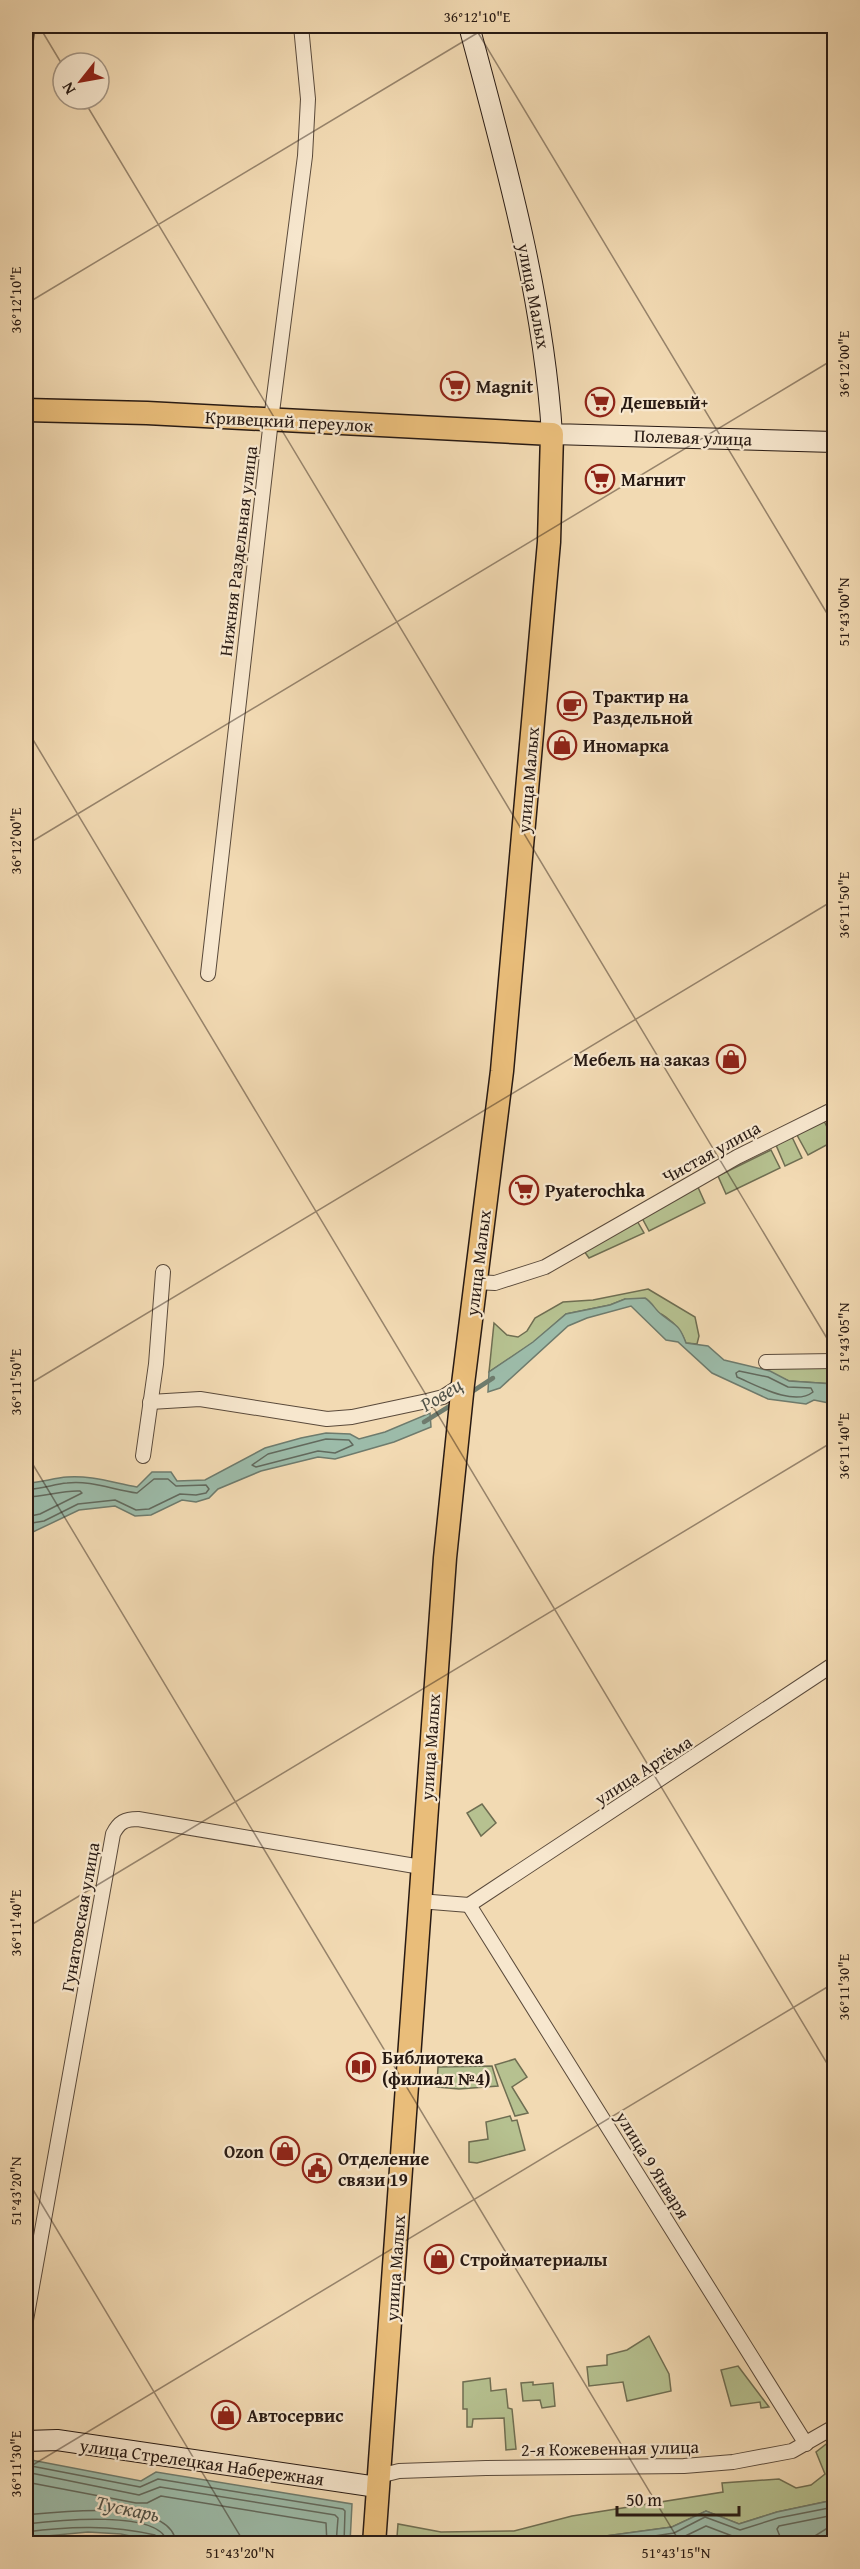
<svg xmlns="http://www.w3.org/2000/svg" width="860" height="2569" viewBox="0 0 860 2569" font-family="'Gentium Book Plus',serif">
  <rect width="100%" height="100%" fill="#f2dab3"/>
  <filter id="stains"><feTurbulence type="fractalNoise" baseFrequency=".00333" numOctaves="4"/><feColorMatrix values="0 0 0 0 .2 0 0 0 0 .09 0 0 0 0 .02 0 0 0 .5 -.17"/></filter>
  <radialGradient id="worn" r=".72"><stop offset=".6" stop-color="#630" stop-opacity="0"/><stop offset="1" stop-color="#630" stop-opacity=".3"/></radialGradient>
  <g fill="#b6c190" stroke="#6f6e52" stroke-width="1.5">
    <path d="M824,1121l10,20 -26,14 -11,-20z"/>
    <path d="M792,1137l10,21 -17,8 -9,-21z"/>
    <path d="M771,1150l9,18 -54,26 -8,-18z"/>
    <path d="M697,1185l8,18 -56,28 -8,-15z"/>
    <path d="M636,1219l8,14 -55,25 -5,-7z"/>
    <path d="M648,1289l47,28 4,19 -2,8 -11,-1c-11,-29 -34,-33 -61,-44l-15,6 -44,9 -33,29 -44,29 5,-49 13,12 11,2 9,-6 8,-13 28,-16 30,-2z"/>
    <path d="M834,1364v20l-45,-3 -28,-11v-5z"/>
    <path d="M482,1804l14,19 -15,13 -14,-23z"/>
    <path d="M515,2059l12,18 -15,10 16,26 -13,3 -20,-51z"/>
    <path d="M492,2066l6,20 -39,3 -22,-2 1,-20z"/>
    <path d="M510,2116l2,5 5,-1 8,30 -48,13 -8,-1v-20l19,-3 -2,-17z"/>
    <path d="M649,2336l20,38 2,17 -44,10 -4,-19 -34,4 -2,-19 20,-2v-10l20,-5z"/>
    <path d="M738,2366l31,41 -8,1 -1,-6 -29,4 -10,-36z"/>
    <path d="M490,2378l1,13 15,-2 2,19 4,1 4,40 -10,1 -2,-32 -31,1 -1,8h-5v-18h-4v-27z"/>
    <path d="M533,2382v3l20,-2 2,23 -13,2 -2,-8 -17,1 -2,-18z"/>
    <path d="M834,2438v62l-57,12 -38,12 -33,-13 -34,16 -118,16c-12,0 -18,-7 -30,-6 -7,0 -11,4 -17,6 -19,5 -93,2 -110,-6l1,-13 43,8 73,-1 58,-15 151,-24 -1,-9 57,-4 17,9 15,-3 14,-11 -9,-22z"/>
  </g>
  <g fill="#9cbba9" stroke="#6e7b6d" stroke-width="1.5">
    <path d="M645,1298c8,5 10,12 17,17 14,11 17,9 24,28l22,3 16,14 46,11 19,10 45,3v20l-20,-4 -8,4 -38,-5 -56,-26 -34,-31 -12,-2 -35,-34 -44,12 -19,8 -68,62 -12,4 1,-20 44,-30 33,-28 44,-9 15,-6z"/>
    <path d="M430,1413l1,14 -37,15 -59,17 -17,-2 -57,14 -43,18 -9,9 -13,4 -14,-2 -31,15 -16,1 -20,-10 -36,4 -46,22 -7,-2v-47c14,0 27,-5 41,-6 23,-2 47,6 70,10l15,-15h19l6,9 28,-1 60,-32 36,-10 25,-5 24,1 9,5 26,-7z"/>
    <path d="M26,2459l115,22 15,-9 196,32 -2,39 -184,1 -45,-10 -33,-2 -62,6z"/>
    <path d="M834,2500v38c-18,4 -37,8 -56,6 -12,-2 -20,-3 -32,0l-192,-1 118,-16 34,-16 33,13 38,-12z"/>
  </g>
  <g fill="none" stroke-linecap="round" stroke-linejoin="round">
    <g stroke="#626a5e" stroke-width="1.5">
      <path d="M739,1371l29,6 20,10 23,1 2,4c-19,15 -57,-7 -76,-15l-1,-4z"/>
      <path d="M326,1439l23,1 4,5 -18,8 -17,-2 -62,16 -4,-2 16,-11z"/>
      <path d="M26,1489c15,1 27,-5 41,-6 23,-3 47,7 70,10l17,-14h14l8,7 30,-1 3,4 -3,4 -10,2 -16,-1 -31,15 -13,1 -21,-10 -37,4 -34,17 -18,3"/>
      <path d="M26,1497c18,0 36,-7 54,-6l2,2 -42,21 -14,3"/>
      <path d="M26,2465l114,22 18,-8 185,30 2,2 -1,33"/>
      <path d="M26,2472l113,23 21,-8 175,28 3,3 -2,26"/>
      <path d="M26,2482l110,21h11l14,-7 165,27 1,21"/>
      <path d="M26,2515c31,-3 148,-18 150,29"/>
      <path d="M26,2524c25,-3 139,-16 141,20"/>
      <path d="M26,2532c44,-6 85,-7 129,3l4,9"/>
      <path d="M602,2544l72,-11 31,-16 35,13 38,-12 56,-11"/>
      <path d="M648,2544l29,-4 29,-14 29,11h13l2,7"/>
      <path d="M783,2544l-6,-15 2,-3 55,-11"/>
    </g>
    <g stroke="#6e7b6d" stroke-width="4.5">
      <path d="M470,1393l23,-15"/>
      <path d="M424,1422l29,-18"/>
    </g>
    <g stroke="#5a4a3b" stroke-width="16">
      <g id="street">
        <path d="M26,40l2,-14"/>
        <path d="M208,974l63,-554 34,-264 3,-57 -7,-73"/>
        <path d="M475,1282l20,1 50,-16 192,-110 97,-48"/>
        <path d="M766,1362l68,-1"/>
        <path d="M150,1402l50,-3 127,20 25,-2 75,-16 16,-4 20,-13"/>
        <path d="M143,1456l13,-92 7,-92"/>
        <path d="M419,1901l50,4"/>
        <path d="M469,1905l337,539"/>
        <path d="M469,1905l365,-241"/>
        <path d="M26,2320l87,-486c6,-12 12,-15 25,-15l283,48"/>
        <path d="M379,2476l20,-5 87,-3 198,-2 49,-4 59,-11 42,-24"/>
      </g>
    </g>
    <g stroke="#281a13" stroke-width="22">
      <g id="secondary">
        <path d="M469,26c36,134 74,268 83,408l282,8"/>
        <path d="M26,2441l31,-1 320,47"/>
      </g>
    </g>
    <g stroke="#281a13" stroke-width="25">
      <path id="primary" d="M26,410l121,3 405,21 -3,108 -47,529 -39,313 -18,174 -71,986"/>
    </g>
    <use href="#street" stroke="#f7e7ce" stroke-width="14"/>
    <use href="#secondary" stroke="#f7e7ce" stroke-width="20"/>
    <use href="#primary" stroke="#e9bd7a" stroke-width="22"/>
  </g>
  <path fill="none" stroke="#281a13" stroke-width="1.5" stroke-opacity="0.45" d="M39,26l24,40M474,26l360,599M83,99l751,1251M26,304l463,-278M26,728l808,1347M26,845l808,-486M26,1386l808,-486M26,1453l655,1091M26,1928l808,-487M26,2178l219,366M26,2469l808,-486M802,2544l32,-20"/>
  <defs>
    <g id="supermarket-ring" transform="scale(1.5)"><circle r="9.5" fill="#f7e7ce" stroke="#8f2418" stroke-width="1.5"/><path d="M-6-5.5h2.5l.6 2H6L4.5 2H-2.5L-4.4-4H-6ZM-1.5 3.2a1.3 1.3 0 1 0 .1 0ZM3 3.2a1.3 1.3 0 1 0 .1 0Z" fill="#8f2418"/></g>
    <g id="cafe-ring" transform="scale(1.5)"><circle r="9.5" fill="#f7e7ce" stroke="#8f2418" stroke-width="1.5"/><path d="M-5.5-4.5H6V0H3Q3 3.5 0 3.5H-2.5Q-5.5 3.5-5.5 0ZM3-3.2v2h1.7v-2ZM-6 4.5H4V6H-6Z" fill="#8f2418"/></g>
    <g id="shop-ring" transform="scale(1.5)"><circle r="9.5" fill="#f7e7ce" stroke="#8f2418" stroke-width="1.5"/><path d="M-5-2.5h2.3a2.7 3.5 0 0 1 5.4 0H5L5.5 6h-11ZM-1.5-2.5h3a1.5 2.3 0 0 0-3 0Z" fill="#8f2418"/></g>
    <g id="library-ring" transform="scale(1.5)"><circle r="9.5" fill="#f7e7ce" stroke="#8f2418" stroke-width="1.5"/><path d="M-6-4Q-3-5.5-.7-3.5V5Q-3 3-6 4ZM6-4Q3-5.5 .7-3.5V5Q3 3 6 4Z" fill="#8f2418"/></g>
    <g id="civic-ring" transform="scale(1.5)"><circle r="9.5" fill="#f7e7ce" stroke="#8f2418" stroke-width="1.5"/><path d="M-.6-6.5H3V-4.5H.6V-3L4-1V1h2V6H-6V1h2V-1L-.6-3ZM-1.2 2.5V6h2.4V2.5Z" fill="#8f2418"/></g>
  </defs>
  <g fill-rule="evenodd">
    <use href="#supermarket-ring" x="455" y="386"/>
    <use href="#supermarket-ring" x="600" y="402"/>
    <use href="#supermarket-ring" x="600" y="479"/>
    <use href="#cafe-ring" x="572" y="706"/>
    <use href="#shop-ring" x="562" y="745"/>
    <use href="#shop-ring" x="731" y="1059"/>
    <use href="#supermarket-ring" x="524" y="1190"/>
    <use href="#library-ring" x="361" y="2067"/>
    <use href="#shop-ring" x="285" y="2151"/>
    <use href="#civic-ring" x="317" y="2168"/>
    <use href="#shop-ring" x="439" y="2259"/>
    <use href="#shop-ring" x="226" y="2415"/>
  </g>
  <g text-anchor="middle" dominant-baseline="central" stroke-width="4.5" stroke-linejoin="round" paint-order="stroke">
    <g font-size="18" fill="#281a13" stroke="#f7e7ce">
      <text transform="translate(534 296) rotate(79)">улица Малых</text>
      <text transform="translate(289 421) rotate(3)">Кривецкий переулок</text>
      <text transform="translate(693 437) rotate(2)">Полевая улица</text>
      <text transform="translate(238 551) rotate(-83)">Нижняя Раздельная улица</text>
      <text transform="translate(528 780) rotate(-85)">улица Малых</text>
      <text transform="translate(711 1152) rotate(-29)">Чистая улица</text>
      <text transform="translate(478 1263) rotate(-83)">улица Малых</text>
      <text transform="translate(430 1747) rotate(-86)">улица Малых</text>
      <text transform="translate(643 1770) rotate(-33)">улица Артёма</text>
      <text transform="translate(80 1917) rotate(-80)">Гунатовская улица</text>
      <text transform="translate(653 2165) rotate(58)">улица 9 Января</text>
      <text transform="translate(395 2268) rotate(-86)">улица Малых</text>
      <text transform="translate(610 2448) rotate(-1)">2-я Кожевенная улица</text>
      <text transform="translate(202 2462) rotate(8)">улица Стрелецкая Набережная</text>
    </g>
    <g font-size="18" font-weight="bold" fill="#281a13" stroke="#f7e7ce" text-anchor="start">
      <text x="476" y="386">Magnit</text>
      <text x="621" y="402">Дешевый+</text>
      <text x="621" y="479">Магнит</text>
      <text x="593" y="696">Трактир на<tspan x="593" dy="21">Раздельной</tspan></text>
      <text x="583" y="745">Иномарка</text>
      <text x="710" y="1059" text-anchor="end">Мебель на заказ</text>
      <text x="545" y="1190">Pyaterochka</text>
      <text x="382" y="2057">Библиотека<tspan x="382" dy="21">(филиал №4)</tspan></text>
      <text x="264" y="2151" text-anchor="end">Ozon</text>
      <text x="338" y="2158">Отделение<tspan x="338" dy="21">связи 19</tspan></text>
      <text x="460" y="2259">Стройматериалы</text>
      <text x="247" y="2415">Автосервис</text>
    </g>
    <g font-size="20" font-style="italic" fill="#515248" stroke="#f7e7ce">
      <text transform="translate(441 1394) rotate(-32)">Ровец</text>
      <text transform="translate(128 2508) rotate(12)">Тускарь</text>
    </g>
  </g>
  <rect width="860" height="2569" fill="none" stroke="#f2dab3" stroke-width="66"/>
  <g transform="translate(81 81) rotate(239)"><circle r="28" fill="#f7e7ce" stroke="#a49583" stroke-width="1.5"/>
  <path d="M0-4.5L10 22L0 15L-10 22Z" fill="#8f2418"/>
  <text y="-9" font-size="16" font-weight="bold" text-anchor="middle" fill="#281a13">N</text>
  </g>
  <path d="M617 2506v9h122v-9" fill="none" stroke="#281a13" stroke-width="3"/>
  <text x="626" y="2506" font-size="18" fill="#281a13" stroke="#f7e7ce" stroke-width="4.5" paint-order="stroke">50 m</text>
  <rect x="33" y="33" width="794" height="2503" fill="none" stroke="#281a13" stroke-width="2"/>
  <g font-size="15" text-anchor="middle" fill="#281a13">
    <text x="477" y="22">36°12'10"E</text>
    <text transform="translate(16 300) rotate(-90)" y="5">36°12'10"E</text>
    <text transform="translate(844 364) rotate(-90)" y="5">36°12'00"E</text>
    <text transform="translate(844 612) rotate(-90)" y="5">51°43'00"N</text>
    <text transform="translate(16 841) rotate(-90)" y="5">36°12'00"E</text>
    <text transform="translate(844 905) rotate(-90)" y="5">36°11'50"E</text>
    <text transform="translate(844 1337) rotate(-90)" y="5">51°43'05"N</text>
    <text transform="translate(16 1382) rotate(-90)" y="5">36°11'50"E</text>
    <text transform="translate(844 1446) rotate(-90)" y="5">36°11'40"E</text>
    <text transform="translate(16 1923) rotate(-90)" y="5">36°11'40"E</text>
    <text transform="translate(844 1987) rotate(-90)" y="5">36°11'30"E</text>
    <text transform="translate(16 2191) rotate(-90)" y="5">51°43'20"N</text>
    <text transform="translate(16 2464) rotate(-90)" y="5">36°11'30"E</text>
    <text x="240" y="2558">51°43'20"N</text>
    <text x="676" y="2558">51°43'15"N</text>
  </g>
  <rect width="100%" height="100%" filter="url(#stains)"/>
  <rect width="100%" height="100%" fill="url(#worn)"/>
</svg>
